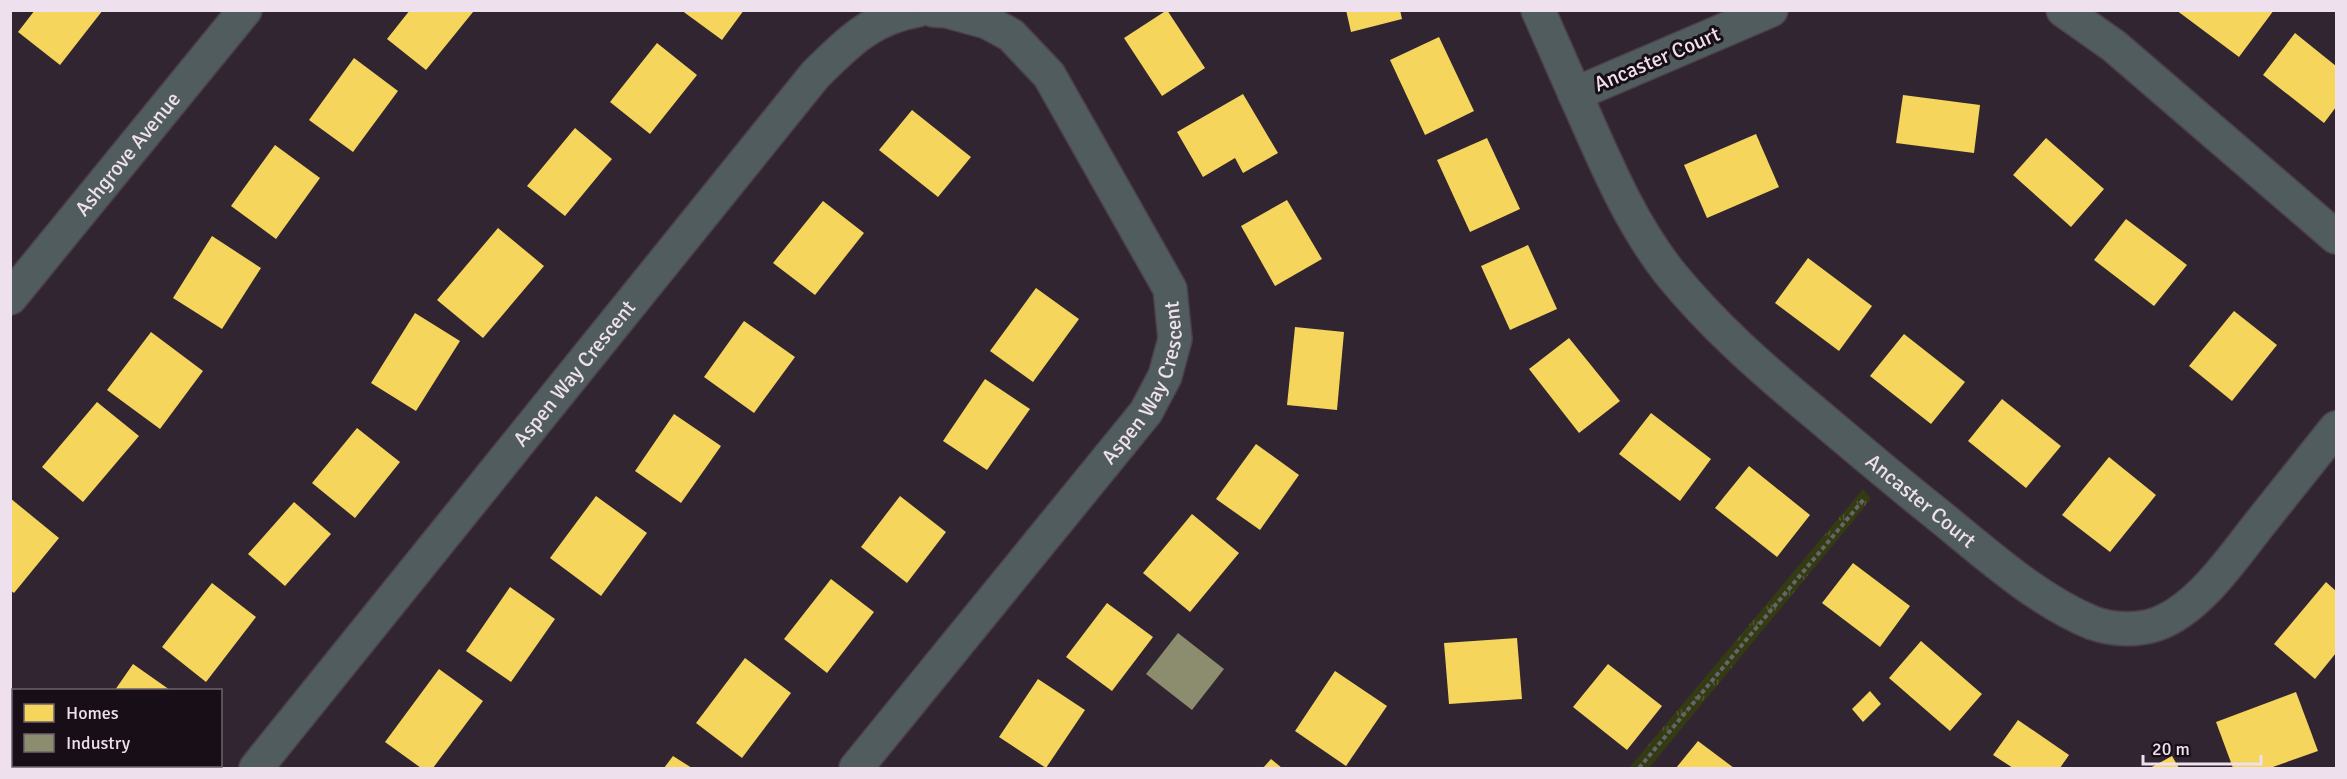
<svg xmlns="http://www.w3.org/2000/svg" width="2347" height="779" viewBox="0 0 2347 779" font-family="Signika,sans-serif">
  <defs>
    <pattern id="grass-tufts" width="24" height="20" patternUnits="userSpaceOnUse" patternTransform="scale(1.5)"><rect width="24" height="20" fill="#343a11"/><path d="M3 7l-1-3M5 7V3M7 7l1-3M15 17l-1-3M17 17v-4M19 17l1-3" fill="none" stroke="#525634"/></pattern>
  </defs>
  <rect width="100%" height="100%" fill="#312531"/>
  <path fill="url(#grass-tufts)" d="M1863,489l8,10 -222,269h-20z"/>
  <g fill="#f6d55c">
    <path d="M35,10h68l-43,55 -42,-33z"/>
    <path d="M410,10h61l2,2 -47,58 -39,-31z"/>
    <path d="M681,10h63l-22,30z"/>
    <path d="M1167,10l38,58 -43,28 -38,-58z"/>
    <path d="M1346,10h54l2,9 -51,13z"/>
    <path d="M2176,10h98l-35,47z"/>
    <path d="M2295,33l41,33v41l-12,16 -61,-48z"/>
    <path d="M1439,37l35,74 -49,24 -35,-75z"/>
    <path d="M657,43l40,32 -47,59 -40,-32z"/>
    <path d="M354,58l44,33 -45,61 -44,-32z"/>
    <path d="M1243,94l35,59 -35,20 -8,-15 -32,19 -26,-45z"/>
    <path d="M1903,95l77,10 -6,48 -78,-10z"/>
    <path d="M912,110l59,47 -33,40 -59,-47z"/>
    <path d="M575,128l37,31 -47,57 -38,-30z"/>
    <path d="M1756,134l23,53 -72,31 -23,-53z"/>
    <path d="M1487,138l33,71 -50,23 -33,-72z"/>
    <path d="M2046,138l58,51 -33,38 -58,-52z"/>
    <path d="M275,145l45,33 -44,61 -45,-33z"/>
    <path d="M1287,200l35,59 -47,27 -34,-60z"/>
    <path d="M823,201l41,32 -49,62 -42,-32z"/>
    <path d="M2126,219l61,46 -33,41 -60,-46z"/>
    <path d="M498,228l46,38 -61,72 -46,-38z"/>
    <path d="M212,236l49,32 -39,61 -49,-31z"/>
    <path d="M1528,245l29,64 -47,21 -29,-64z"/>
    <path d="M1808,258l64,48 -33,45 -64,-48z"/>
    <path d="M1036,288l43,31 -46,63 -43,-31z"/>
    <path d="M2234,311l43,34 -45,56 -43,-35z"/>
    <path d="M415,313l45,28 -44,70 -45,-28z"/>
    <path d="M744,321l51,36 -41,56 -50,-36z"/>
    <path d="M1295,327l49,5 -7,78 -50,-5z"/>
    <path d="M151,332l52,39 -43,58 -53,-39z"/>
    <path d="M1904,334l61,48 -34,42 -61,-48z"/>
    <path d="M1569,338l51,63 -41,32 -50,-64z"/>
    <path d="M985,379l45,30 -43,61 -44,-29z"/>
    <path d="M2002,399l59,47 -35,42 -58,-47z"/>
    <path d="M97,402l42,34 -56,66 -41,-35z"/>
    <path d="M1651,413l60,46 -31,42 -61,-47z"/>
    <path d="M674,414l47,32 -40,57 -46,-32z"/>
    <path d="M357,428l43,34 -45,56 -43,-35z"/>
    <path d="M1256,444l43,31 -39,55 -44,-31z"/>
    <path d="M2109,457l47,38 -46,57 -48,-37z"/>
    <path d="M1749,466l61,49 -33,42 -62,-49z"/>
    <path d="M596,496l51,37 -46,63 -51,-38z"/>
    <path d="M900,496l46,36 -39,51 -46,-36z"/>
    <path d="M10,498l49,40 -45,55 -4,-3z"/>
    <path d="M294,502l37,32 -46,52 -37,-32z"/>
    <path d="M1192,514l47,39 -49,59 -47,-39z"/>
    <path d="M1853,563l57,43 -30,41 -58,-44z"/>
    <path d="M831,579l43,33 -47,61 -43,-34z"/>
    <path d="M2326,582l10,9v62l-21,26 -41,-35z"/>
    <path d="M212,583l44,34 -50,65 -44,-35z"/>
    <path d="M510,587l45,32 -44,63 -45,-31z"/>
    <path d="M1107,603l46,34 -41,54 -46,-34z"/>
    <path d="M1517,638l5,61 -73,5 -5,-61z"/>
    <path d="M1921,641l61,53 -32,37 -61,-53z"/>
    <path d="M745,658l46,35 -49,65 -46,-35z"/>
    <path d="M133,664l37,26h-55z"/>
    <path d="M1608,664l54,42 -35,44 -54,-43z"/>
    <path d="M439,669l44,32 -50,67h-12l-36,-26z"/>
    <path d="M1335,671l52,35 -41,60 -51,-35z"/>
    <path d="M1038,679l47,31 -39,58 -47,-31z"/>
    <path d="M1870,691l11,13 -18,18 -11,-13z"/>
    <path d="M2296,692l22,59 -48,17h-37l-17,-46z"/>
    <path d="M2018,720l51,35 -9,13h-47l-20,-13z"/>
    <path d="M1698,741l36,27h-58z"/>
    <path d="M673,756l19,12h-28z"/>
    <path d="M2172,756l7,12h-29z"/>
    <path d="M1271,759l11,9h-19z"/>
    <path d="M56,766h37l4,2h-43z"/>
  </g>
  <path fill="#8c8c6e" d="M1178,633l46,36 -32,41 -46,-36z"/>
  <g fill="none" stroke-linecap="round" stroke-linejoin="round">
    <g stroke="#4b404b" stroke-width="36">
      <g id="street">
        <path d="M1538,10l37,84"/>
        <path id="s1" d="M1771,10l-196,84c28,62 52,124 94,178 43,53 93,97 145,140 39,33 78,66 118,98 49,39 102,89 161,113 20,7 44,8 64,1 42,-15 77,-68 104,-102 25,-31 50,-63 75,-94"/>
        <path d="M2063,10l51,36 222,191"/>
        <path id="s2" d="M10,298l235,-288"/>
        <path id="s3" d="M256,768l559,-693c32,-32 56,-57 103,-65"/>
        <path id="s4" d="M856,768l290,-356 19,-36 10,-37 -5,-50 -121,-214 -38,-40 -24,-13 -40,-11 -14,-1"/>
      </g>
    </g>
    <path stroke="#63676c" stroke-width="4" stroke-dasharray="4.5 3" stroke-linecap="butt" d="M1639,768l225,-269"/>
    <use href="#street" stroke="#515c5e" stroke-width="33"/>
  </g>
  <g text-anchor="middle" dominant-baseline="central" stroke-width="6" stroke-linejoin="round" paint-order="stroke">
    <g font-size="21" fill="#efe0ee" stroke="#180e17">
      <text transform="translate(1657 59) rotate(-23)">Ancaster Court</text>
      <text stroke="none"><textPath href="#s2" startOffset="186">Ashgrove Avenue</textPath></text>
      <text stroke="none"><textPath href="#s3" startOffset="507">Aspen Way Crescent</textPath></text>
      <text stroke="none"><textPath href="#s4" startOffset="486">Aspen Way Crescent</textPath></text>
      <text stroke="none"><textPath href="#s1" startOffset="756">Ancaster Court</textPath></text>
    </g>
  </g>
  <rect width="2347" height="779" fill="none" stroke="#efe0ee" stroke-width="24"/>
  <rect x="12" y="689" width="210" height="78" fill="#180e17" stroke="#6e626d" stroke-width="1.5"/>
  <rect x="24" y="704" width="30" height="18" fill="#f6d55c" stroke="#6e626d" stroke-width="1.5"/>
  <text x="66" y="719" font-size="18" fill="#efe0ee">Homes</text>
  <rect x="24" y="734" width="30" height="18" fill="#8c8c6e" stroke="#6e626d" stroke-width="1.5"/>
  <text x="66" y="749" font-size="18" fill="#efe0ee">Industry</text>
  <path d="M2143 755v9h118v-9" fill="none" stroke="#efe0ee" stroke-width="3"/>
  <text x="2152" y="755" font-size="18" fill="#efe0ee" stroke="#180e17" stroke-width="4.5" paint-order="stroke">20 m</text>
</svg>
